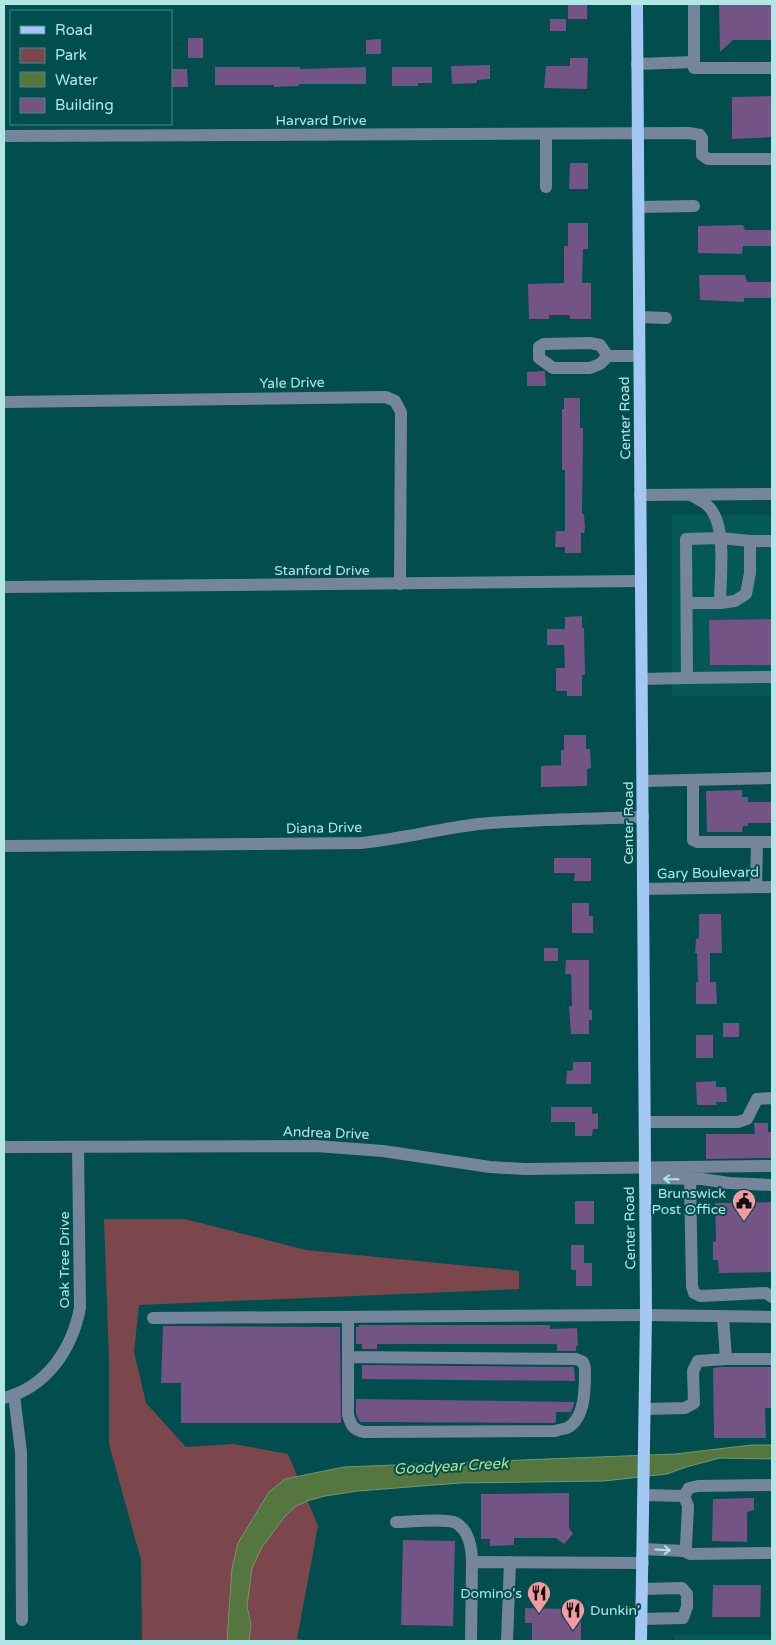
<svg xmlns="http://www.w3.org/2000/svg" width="776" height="1645" viewBox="0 0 776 1645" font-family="'Varela Round',sans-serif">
  <rect width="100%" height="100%" fill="#024d4d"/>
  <g fill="#045958">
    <rect x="672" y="515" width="100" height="181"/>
    <rect x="674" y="1635" width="98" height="6"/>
  </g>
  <path fill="#7b474c" d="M104,1219h81l121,31 213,21v18l-380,16 -5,47 12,51 40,44 48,-3 54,10 30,72 -21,113 13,2h-168l-1,-81 -32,-116v-85z"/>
  <path fill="#567640" stroke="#719871" d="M752,1445h20v14l-52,-1 -34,9 -19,7 -63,7 -144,2 -102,8 -33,5 -18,5 -11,5 -10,9 -24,32 -10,21 -5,38 4,18 -2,17h-22l5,-73 6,-25 31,-51 16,-13 59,-12 331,-13z"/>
  <g fill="#745385">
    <rect x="568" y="4" width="19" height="15"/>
    <path d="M719,4h53v36h-39l-13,12z"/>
    <rect x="550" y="19" width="16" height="12"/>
    <rect x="188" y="38" width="15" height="20"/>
    <path d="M381,39v15h-15v-14z"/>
    <path d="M570,58h18l-1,31 -43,-1 2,-22h24z"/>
    <path d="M490,65v14l-13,1v3l-25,1 -1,-18z"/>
    <path d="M215,67h85v2l66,-2v17h-67v2l-25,1v-2h-59z"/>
    <path d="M392,67h40v16h-14v3h-26z"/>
    <path d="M171,69h16l1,18h-17z"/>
    <path d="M772,96v41l-40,2v-42z"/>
    <path d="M570,163h18v26h-19z"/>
    <path d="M568,223h20v26h-5l-1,34h9v36h-21v-4h-21v4h-20l-1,-35 36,-1v-37h4z"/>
    <path d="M743,225l2,5h27v16h-29l-1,8 -44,-1v-27z"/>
    <path d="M699,275h46l2,7h25v16h-28v4l-44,-2z"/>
    <path d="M544,371l1,1 1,14h-19v-14z"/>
    <path d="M564,398h16v30h3v11l-1,75h2l1,14 -1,5h-3v20h-16v-6h-10l1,-16h9v-61h-3v-61h2z"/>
    <path d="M582,616v12h2l1,47h-3v21h-15v-5h-11v-23h9l-1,-23h-17v-16h18v-12z"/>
    <path d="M772,619v46h-62l-1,-45z"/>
    <path d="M564,735h22v14h4l1,19 -4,1v17l-46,1v-21l20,-1v-15h3z"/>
    <path d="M742,790v7h6v5h24v21h-24v3h-5l-1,6h-35l-1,-41z"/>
    <path d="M554,858h37v23h-17l1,-8h-21z"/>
    <path d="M572,903h17v13h4v17h-21z"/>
    <path d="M699,914h22l1,39h-12v29h6l1,22h-21v-22h2l-1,-29h-2l1,-14 3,-1z"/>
    <rect x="544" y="948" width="14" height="13"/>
    <path d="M566,960h23v50h3v10h-3v14h-18l-2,-28h3l-1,-32h-6z"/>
    <rect x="723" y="1023" width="16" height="14"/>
    <rect x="696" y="1035" width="17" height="23"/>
    <path d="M573,1062h18v22h-25l1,-13 6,-1z"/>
    <path d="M716,1081v6h10l1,15h-11l1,3h-20l-1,-23z"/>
    <path d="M551,1107h41v7l6,-1v16h-5l-1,7h-17v-14h-24z"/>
    <path d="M754,1123h14v9h4v26l-66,1v-25h49z"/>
    <rect x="575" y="1201" width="19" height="23"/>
    <path d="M772,1202v70l-53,1 -1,-13h-5v-18l3,-1 -1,-38z"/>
    <path d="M571,1245h13v18h8v23h-16v-16h-5z"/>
    <path d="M359,1325h191v4l27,-1 1,18h-2v5h-19v-7h-180v5h-15v-5h-6v-17h3z"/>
    <path d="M163,1326l177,1 1,96h-160v-40h-20z"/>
    <path d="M362,1365l212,2 1,14 -213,-2z"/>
    <path d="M721,1367h51v41h-7l1,30h-52l-1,-70z"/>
    <path d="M356,1399l218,3v2l-3,8h-15v10l-2,1 -194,-1 -4,-8z"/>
    <path d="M569,1493v35l4,6 -9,10 -8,-6h-42v7l-24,1v-7h-9v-45z"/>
    <path d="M754,1498v12l-7,2v30l-35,-1 1,-42z"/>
    <path d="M403,1540l52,1 -2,85 -52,-1z"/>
    <path d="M713,1585h48l-1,32h-48z"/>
    <path d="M525,1608l44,1v9h12v23h-49v-18h-7z"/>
  </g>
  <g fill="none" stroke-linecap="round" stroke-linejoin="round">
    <g stroke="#75869c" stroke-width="12">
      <path d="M694,4v64h78"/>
      <path d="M637,64l57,-2"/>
      <path d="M546,134v53"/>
      <path d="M4,136l685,-3 11,2 2,3v17l6,4h64"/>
      <path d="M639,207l55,-1"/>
      <path d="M639,317l27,1"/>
      <path d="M608,356l-8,8 -10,4h-37l-14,-10v-11l5,-3 46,-1 10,2 8,11h31"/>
      <path d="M4,402l382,-5 9,4 6,11 -1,172"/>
      <path d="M640,495l132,-1"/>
      <path d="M691,495c5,3 12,6 16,10 21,18 13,73 13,98l15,-2 11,-7 4,-21v-32h22"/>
      <path d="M750,541l-29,-3 -35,1 1,139 85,-1"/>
      <path d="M4,587l637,-6"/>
      <path d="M687,603h33"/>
      <path d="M642,679l45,-1"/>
      <path d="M693,780v60l4,2h75"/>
      <path d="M643,781l129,-3"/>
      <path d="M4,846l357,-3c39,-4 78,-14 117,-19 55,-5 110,-5 165,-7"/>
      <path d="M756,887l1,-45"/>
      <path d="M643,889l129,-2"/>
      <path d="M645,1122h93l9,-3 10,-20 15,-1"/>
      <path d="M4,1147l312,-1 67,5 107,16 35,2 247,-3"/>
      <path d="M645,1178l57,1 27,4 43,2"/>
      <path d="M690,1179l2,107 2,7 6,3 66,-3 6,4"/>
      <path d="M153,1318l493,-3 126,2"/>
      <path d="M348,1318v97c3,10 5,15 16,17l191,-1c3,-1 8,-2 12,-3 19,-10 18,-41 18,-60l-2,-6 -7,-3 -228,-2"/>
      <path d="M726,1359h46"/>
      <path d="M14,1395l7,57 1,168"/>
      <path d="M4,1398c43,-11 68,-49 76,-90l-2,-161"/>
      <path d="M645,1409l40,-1 9,-5 -1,-32 5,-10 28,-2 -3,-42"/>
      <path d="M644,1495l40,1"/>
      <path d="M684,1496l5,-8 9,-2 74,-1"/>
      <path d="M396,1522c12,0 51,-4 60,1 13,7 16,26 16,39"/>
      <path d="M643,1549l41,2 6,3 82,-1"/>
      <path d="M684,1551l2,-5 2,-40 -4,-10"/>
      <path d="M642,1619l41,-1 4,-11v-13l-5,-6 -40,1"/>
      <path d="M471,1641l1,-79 171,1"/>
      <path d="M507,1641l3,-79"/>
    </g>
    <path stroke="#a4c8f4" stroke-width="12" d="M637,4l9,1311 -5,326"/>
  </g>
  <defs><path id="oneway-shaft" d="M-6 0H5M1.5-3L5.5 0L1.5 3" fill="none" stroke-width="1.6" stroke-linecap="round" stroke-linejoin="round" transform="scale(1.25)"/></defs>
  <g stroke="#b1e6e4">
    <use href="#oneway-shaft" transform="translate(671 1179) rotate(-179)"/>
    <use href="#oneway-shaft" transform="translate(663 1550) rotate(3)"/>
  </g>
  <defs>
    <g id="civic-pin" transform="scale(1.25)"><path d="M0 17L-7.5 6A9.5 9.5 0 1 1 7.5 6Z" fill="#f49aa3" stroke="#024d4d"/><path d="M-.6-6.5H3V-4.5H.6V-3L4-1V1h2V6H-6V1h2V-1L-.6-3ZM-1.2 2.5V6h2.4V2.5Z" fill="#111"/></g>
    <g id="restaurant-pin" transform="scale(1.25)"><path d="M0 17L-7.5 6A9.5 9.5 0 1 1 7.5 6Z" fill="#f49aa3" stroke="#024d4d"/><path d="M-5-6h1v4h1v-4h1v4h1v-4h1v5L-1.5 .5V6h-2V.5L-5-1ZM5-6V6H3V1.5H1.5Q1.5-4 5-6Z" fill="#111"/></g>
  </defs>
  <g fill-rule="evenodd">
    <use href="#civic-pin" x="744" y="1201"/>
    <use href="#restaurant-pin" x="539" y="1593"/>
    <use href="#restaurant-pin" x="573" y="1610"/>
  </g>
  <g text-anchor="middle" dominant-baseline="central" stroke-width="4" stroke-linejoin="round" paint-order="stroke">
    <g font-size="14" fill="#b1e6e4" stroke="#024d4d">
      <text x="321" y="120">Harvard Drive</text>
      <text transform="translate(292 383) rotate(-1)">Yale Drive</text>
      <text transform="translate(625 418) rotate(-91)">Center Road</text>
      <text x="322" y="570">Stanford Drive</text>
      <text transform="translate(628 823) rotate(-90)">Center Road</text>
      <text transform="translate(324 828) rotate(-1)">Diana Drive</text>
      <text transform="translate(708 873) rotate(-1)">Gary Boulevard</text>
      <text transform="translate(326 1133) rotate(2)">Andrea Drive</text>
      <text transform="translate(630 1228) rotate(-91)">Center Road</text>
      <text transform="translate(64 1260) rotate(-90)">Oak Tree Drive</text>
    </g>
    <g font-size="14" fill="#b1e6e4" stroke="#024d4d" text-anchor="end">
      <text x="726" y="1193">Brunswick<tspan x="726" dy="16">Post Office</tspan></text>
      <text x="522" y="1593">Domino's</text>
      <text x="590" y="1610" text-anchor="start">Dunkin'</text>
    </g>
    <g font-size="15" font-style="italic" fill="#b0e091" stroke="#024d4d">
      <text transform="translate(451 1466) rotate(-3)">Goodyear Creek</text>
    </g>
  </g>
  <rect width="776" height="1645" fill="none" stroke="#b1e6e4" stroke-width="10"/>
  <rect x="10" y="10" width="162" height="115" fill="#024d4d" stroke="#488a89"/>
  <rect x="20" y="26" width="25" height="8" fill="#a4c8f4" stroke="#488a89"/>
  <text x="55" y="35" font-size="15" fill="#b1e6e4">Road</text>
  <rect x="20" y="48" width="25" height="15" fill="#7b474c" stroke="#488a89"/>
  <text x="55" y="60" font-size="15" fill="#b1e6e4">Park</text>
  <rect x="20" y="72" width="25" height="15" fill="#567640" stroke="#488a89"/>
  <text x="55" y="85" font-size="15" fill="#b1e6e4">Water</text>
  <rect x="20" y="98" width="25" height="15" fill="#745385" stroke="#488a89"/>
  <text x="55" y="110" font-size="15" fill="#b1e6e4">Building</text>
</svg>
